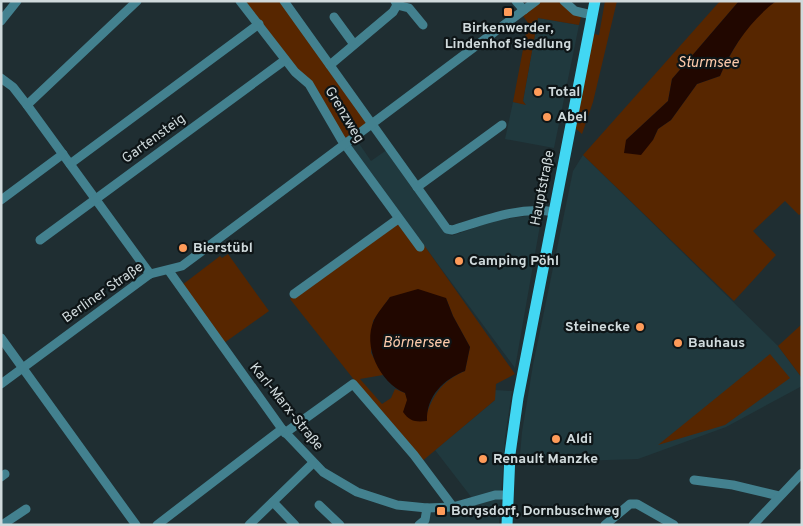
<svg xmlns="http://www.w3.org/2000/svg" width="803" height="526" viewBox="0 0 803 526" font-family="Overpass,sans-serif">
  <rect width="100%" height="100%" fill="#1f2e32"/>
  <g fill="#20393e">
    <path d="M538,18l41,7 -25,123 -49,-9 8,-37 12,2 -2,-3z"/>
    <path d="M358,142l13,19 17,-12 63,87 46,-16 45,-6 -27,154 -164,-221z"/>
    <path d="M583,155l195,191 24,32v8l-76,41 -88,32 -60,2 -58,-6 2,-23 11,-67 40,-194z"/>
    <path d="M495,390l17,1 -7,46 -6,88h-77l-3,-3 24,-19 29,-5 -37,-48 60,-50z"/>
  </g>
  <g fill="#572600" fill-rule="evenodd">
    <path d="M245,1h36l90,124 -23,18z"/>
    <path d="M537,1h26l19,12 -3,12 -41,-7 -15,83 3,4 -13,-3 15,-79 -7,-10z"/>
    <path d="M605,1h12l-24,101 -11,32 -8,-7 20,-93 5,1z"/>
    <path d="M720,1h19l-67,78 -4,22 -42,39h27l5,-11 13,-9 26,-36 23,-8c9,-21 33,-64 55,-74 6,-2 19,-1 27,-1v212l-3,2 -14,-14 -32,30 23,24 -42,46 -151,-146z"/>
    <path d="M397,223l15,20 7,-5 96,136 -19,10 -1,16 -75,63 -130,-164zM390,297l56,1 7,18 17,31 -5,24c-21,9 -30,21 -38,42l-19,-13 -3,-7 -10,-4 -4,9 -9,6 -22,-25 23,-4 -12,-22 2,-32z"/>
    <path d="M228,254l41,57 -45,32 -42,-58 38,-29 2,2z"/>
    <path d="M802,324v54l-24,-32z"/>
    <path d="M770,354l20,24 -65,47 -67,20z"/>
  </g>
  <g fill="#210700">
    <path d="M739,1h37c-25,19 -44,46 -56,75l-23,8 -26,36 -13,9 -5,11 -12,15 -17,-2 2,-13 42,-39 4,-22z"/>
    <path d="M418,289l28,9 7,18 17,31 -5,24c-21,8 -39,25 -38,50 -11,1 -17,1 -24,-9l4,-12 -2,-7c-25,-10 -43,-47 -31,-73 4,-8 11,-16 16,-23z"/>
  </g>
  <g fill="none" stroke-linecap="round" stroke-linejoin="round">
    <g stroke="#43818f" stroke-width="9">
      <path d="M240,1l55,71 14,12 32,55 79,108"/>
      <path d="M284,1l163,228 5,1c33,-10 67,-24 102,-18"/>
      <path d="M516,1l8,9"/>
      <path d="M564,1l11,10 17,4"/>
      <path d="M397,5l12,3 14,17"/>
      <path d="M334,17l19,26"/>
      <path d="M1,21l16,-20"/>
      <path d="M330,65l63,-53 4,-7 -2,-4"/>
      <path d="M1,78l12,9 14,18 123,169"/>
      <path d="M27,105l110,-104"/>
      <path d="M70,164l189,-140"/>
      <path d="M417,187l85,-62"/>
      <path d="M1,200l62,-46"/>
      <path d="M40,240l245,-180"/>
      <path d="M169,271l113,158 41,43 34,20 40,13 30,3 26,-1 42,-12h13"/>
      <path d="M294,294l104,-75"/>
      <path d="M1,338l135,187"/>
      <path d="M1,384l149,-110 32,-8 354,-265"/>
      <path d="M285,433l68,-49 61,71 39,52"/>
      <path d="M1,477l4,-3"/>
      <path d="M694,480l39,5 46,11"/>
      <path d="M273,502l22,23"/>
      <path d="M319,505l21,20"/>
      <path d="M2,525l24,-16"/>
      <path d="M157,525l125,-96"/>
      <path d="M249,525l64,-62"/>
      <path d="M419,525l6,-5 2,-12"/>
      <path d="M605,525l25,-21h7l37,21"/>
      <path d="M753,525l49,-52"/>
    </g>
    <path stroke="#42d7f3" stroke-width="11" d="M507,525l3,-71 8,-56 77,-397"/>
  </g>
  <g fill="#fe9b59" stroke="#0e1517" stroke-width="2">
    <rect x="503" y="7" width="10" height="10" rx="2.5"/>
    <circle cx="538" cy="92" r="5"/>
    <circle cx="547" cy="117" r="5"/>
    <circle cx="183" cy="248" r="5"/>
    <circle cx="459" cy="261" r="5"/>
    <circle cx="640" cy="327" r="5"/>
    <circle cx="678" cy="343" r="5"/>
    <circle cx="556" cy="439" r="5"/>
    <circle cx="483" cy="459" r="5"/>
    <rect x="436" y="506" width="10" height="10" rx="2.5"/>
  </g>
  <g text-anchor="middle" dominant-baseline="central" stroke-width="4.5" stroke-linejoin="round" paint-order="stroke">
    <g font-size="14" font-weight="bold" fill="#d0dadc" stroke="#0e1517" text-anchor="start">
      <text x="508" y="28" text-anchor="middle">Birkenwerder,<tspan x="508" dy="16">Lindenhof Siedlung</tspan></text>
      <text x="548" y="92">Total</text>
      <text x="557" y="117">Abel</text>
      <text x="193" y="248">Bierstübl</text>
      <text x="469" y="261">Camping Pöhl</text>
      <text x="630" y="327" text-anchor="end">Steinecke</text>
      <text x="688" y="343">Bauhaus</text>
      <text x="566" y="439">Aldi</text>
      <text x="493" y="459">Renault Manzke</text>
      <text x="451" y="511">Borgsdorf, Dornbuschweg</text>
    </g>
    <g font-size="14" fill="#d0dadc" stroke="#0e1517">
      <text transform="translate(344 115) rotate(59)">Grenzweg</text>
      <text transform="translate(154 139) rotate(-36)">Gartensteig</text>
      <text transform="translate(543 188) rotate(-79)">Hauptstraße</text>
      <text transform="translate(103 293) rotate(-35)">Berliner Straße</text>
      <text transform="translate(286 407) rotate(51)">Karl-Marx-Straße</text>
    </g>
    <g font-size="15" font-style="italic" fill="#fdcaab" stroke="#0e1517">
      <text x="708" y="63">Sturmsee</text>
      <text x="416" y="343">Börnersee</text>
    </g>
  </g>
  <rect width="803" height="526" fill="none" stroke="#d0dadc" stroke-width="5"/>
</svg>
